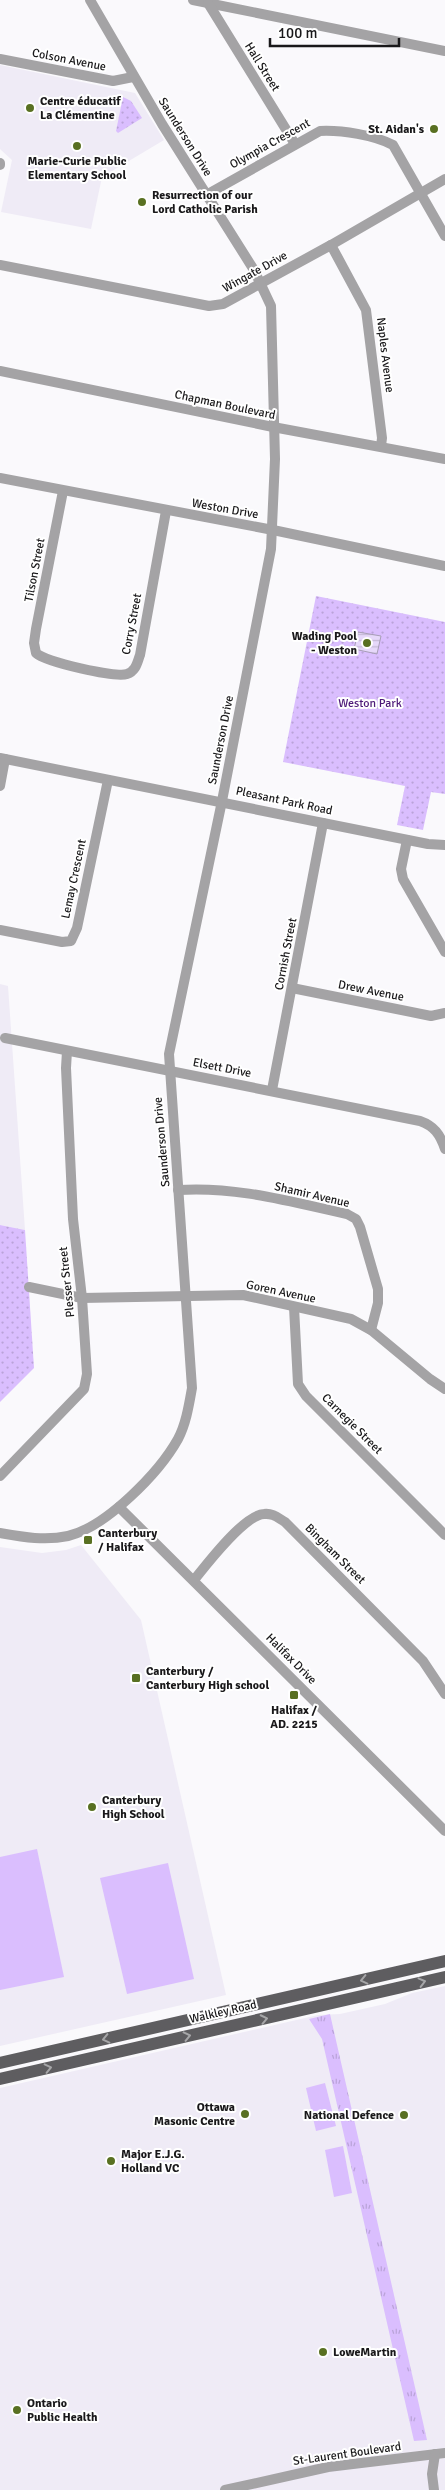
<svg xmlns="http://www.w3.org/2000/svg" width="445" height="2490" viewBox="0 0 445 2490" font-family="Signika,sans-serif">
  <defs>
    <pattern id="grass-tufts" width="24" height="20" patternUnits="userSpaceOnUse" patternTransform="scale(1.25)"><rect width="24" height="20" fill="#dabefe"/><path d="M3 7l-1-3M5 7V3M7 7l1-3M15 17l-1-3M17 17v-4M19 17l1-3" fill="none" stroke="#baa3d9"/></pattern>
    <pattern id="park-dots" width="8" height="8" patternUnits="userSpaceOnUse" patternTransform="scale(1.25)"><rect width="8" height="8" fill="#dabefe"/><path d="M2 2h.1M6 6h.1" fill="none" stroke="#baa3d9" stroke-width="1.8" stroke-linecap="round"/></pattern>
    <pattern id="water-rules" width="6" height="5" patternUnits="userSpaceOnUse" patternTransform="scale(1.25)"><rect width="6" height="5" fill="#e6d8fa"/><path d="M0 2.5h6" fill="none" stroke="#c5b9d6"/></pattern>
  </defs>
  <rect width="100%" height="100%" fill="#faf9fc"/>
  <g fill="#efebf6">
    <path d="M0,65l135,28 29,47 -62,37 -11,52 -90,-17 11,-52 -12,-11z"/>
    <path d="M0,984l8,2 17,244 -25,-5z"/>
    <path d="M81,1545l60,75 85,375 -226,51v-499l42,6 24,-3z"/>
    <path d="M445,1986v504h-445v-402l318,-73 22,-1 45,-10 27,-11z"/>
  </g>
  <path fill="url(#grass-tufts)" d="M330,2014l97,426 -13,1 -92,-402 -13,-20z"/>
  <g fill="url(#park-dots)">
    <path d="M123,97l8,4 11,17 -24,15 -2,-2z"/>
    <path d="M316,596l129,26v172l-14,-2 -8,38 -26,-5 8,-39 -122,-24z"/>
    <path d="M0,1225l25,5 9,138 -34,34z"/>
  </g>
  <g fill="#dabefe">
    <path d="M37,1849l27,128 -64,13v-133z"/>
    <path d="M168,1863l26,116 -67,15 -27,-116z"/>
    <path d="M325,2083l11,43 -20,5 -10,-43z"/>
    <path d="M343,2146l9,47 -18,4 -9,-47z"/>
  </g>
  <path fill="url(#water-rules)" stroke="#a89eb7" d="M358,632l23,4 -4,18 -23,-5z"/>
  <g fill="none" stroke-linecap="round" stroke-linejoin="round">
    <g stroke="#a4a3a5" stroke-width="10">
      <path d="M193,0l252,51"/>
      <path d="M208,3l87,141"/>
      <path d="M0,59l113,22 20,-4"/>
      <path d="M0,163v2"/>
      <path d="M206,195l114,-64c22,-1 54,4 73,14l52,91"/>
      <path d="M331,245l35,65 16,128 -1,8"/>
      <path d="M0,265l209,41 14,-2 108,-59 114,-66"/>
      <path d="M0,371l273,56 172,32"/>
      <path d="M0,478l273,52 172,36"/>
      <path d="M63,491l-27,138 -2,14 2,10c10,9 79,25 91,21 9,-3 10,-11 13,-19l26,-144"/>
      <path d="M0,758l428,86 17,1"/>
      <path d="M0,786l5,-27"/>
      <path d="M407,840l-6,29 2,10 42,73"/>
      <path d="M0,930l62,12 9,-1 6,-13 31,-148"/>
      <path d="M292,988l139,28 14,-3"/>
      <path d="M5,1038l415,83c14,5 20,13 25,28"/>
      <path d="M272,1090l51,-267"/>
      <path d="M178,1190c58,-4 113,12 169,24l9,5 4,8 18,62v14l-7,27"/>
      <path d="M29,1287l53,11 161,-3 108,24 20,11 59,49 15,10"/>
      <path d="M294,1307l4,77 8,12 139,139"/>
      <path d="M0,1476l84,-87 3,-15 -5,-76 -9,-79 -7,-151 1,-17"/>
      <path d="M119,1507l326,324"/>
      <path d="M0,1533c23,4 45,8 68,3 38,-9 91,-63 110,-97 8,-15 11,-34 14,-51l-23,-334 53,-253 49,-252 4,-90 -4,-153 -17,-36 -92,-146 -72,-124"/>
      <path d="M194,1580c13,-16 50,-65 70,-66 9,-1 14,4 21,8l138,139 22,33"/>
      <path d="M225,2490l103,-23 117,-14"/>
      <path d="M434,2490l-2,-16 3,-20"/>
    </g>
    <g stroke="#5e5d60" stroke-width="12">
      <path d="M0,2063l445,-102"/>
      <path d="M0,2079l445,-102"/>
    </g>
  </g>
  <defs><path id="oneway-chevron" d="M-2-3.5L2.5 0L-2 3.5" fill="none" stroke-width="1.6" stroke-linecap="round" stroke-linejoin="round" transform="scale(1.25)"/></defs>
  <g stroke="#a6a6a8">
    <use href="#oneway-chevron" transform="translate(364 1980) rotate(167)"/>
    <use href="#oneway-chevron" transform="translate(422 1982) rotate(-14)"/>
    <use href="#oneway-chevron" transform="translate(264 2019) rotate(-12)"/>
    <use href="#oneway-chevron" transform="translate(187 2036) rotate(-13)"/>
    <use href="#oneway-chevron" transform="translate(106 2039) rotate(167)"/>
    <use href="#oneway-chevron" transform="translate(48 2068) rotate(-13)"/>
  </g>
  <g fill="#597022" stroke="#fff" stroke-width="2">
    <circle cx="30" cy="108" r="5"/>
    <circle cx="434" cy="129" r="5"/>
    <circle cx="77" cy="146" r="5"/>
    <circle cx="142" cy="202" r="5"/>
    <circle cx="367" cy="643" r="5"/>
    <rect x="83" y="1535" width="10" height="10" rx="2.5"/>
    <rect x="131" y="1673" width="10" height="10" rx="2.5"/>
    <rect x="289" y="1690" width="10" height="10" rx="2.5"/>
    <circle cx="92" cy="1807" r="5"/>
    <circle cx="245" cy="2114" r="5"/>
    <circle cx="404" cy="2115" r="5"/>
    <circle cx="111" cy="2161" r="5"/>
    <circle cx="323" cy="2352" r="5"/>
    <circle cx="17" cy="2410" r="5"/>
  </g>
  <g text-anchor="middle" dominant-baseline="central" stroke-width="4" stroke-linejoin="round" paint-order="stroke">
    <g font-size="12" fill="#19181a" stroke="#fff">
      <text transform="translate(69 60) rotate(11)">Colson Avenue</text>
      <text transform="translate(262 67) rotate(58)">Hall Street</text>
      <text transform="translate(185 137) rotate(58)">Saunderson Drive</text>
      <text transform="translate(270 144) rotate(-29)">Olympia Crescent</text>
      <text transform="translate(255 272) rotate(-29)">Wingate Drive</text>
      <text transform="translate(385 355) rotate(83)">Naples Avenue</text>
      <text transform="translate(225 405) rotate(12)">Chapman Boulevard</text>
      <text transform="translate(225 509) rotate(10)">Weston Drive</text>
      <text transform="translate(35 570) rotate(-79)">Tilson Street</text>
      <text transform="translate(132 624) rotate(-79)">Corry Street</text>
      <text transform="translate(221 740) rotate(-79)">Saunderson Drive</text>
      <text transform="translate(284 801) rotate(12)">Pleasant Park Road</text>
      <text transform="translate(74 879) rotate(-78)">Lemay Crescent</text>
      <text transform="translate(286 954) rotate(-79)">Cornish Street</text>
      <text transform="translate(371 991) rotate(11)">Drew Avenue</text>
      <text transform="translate(222 1068) rotate(11)">Elsett Drive</text>
      <text transform="translate(162 1142) rotate(-95)">Saunderson Drive</text>
      <text transform="translate(312 1195) rotate(13)">Shamir Avenue</text>
      <text transform="translate(67 1282) rotate(-96)">Plesser Street</text>
      <text transform="translate(281 1292) rotate(12)">Goren Avenue</text>
      <text transform="translate(352 1424) rotate(45)">Carnegie Street</text>
      <text transform="translate(335 1554) rotate(45)">Bingham Street</text>
      <text transform="translate(291 1659) rotate(45)">Halifax Drive</text>
      <text transform="translate(223 2012) rotate(-13)">Walkley Road</text>
      <text transform="translate(347 2454) rotate(-8)">St-Laurent Boulevard</text>
    </g>
    <g font-size="12" font-weight="bold" fill="#19181a" stroke="#fff" text-anchor="start">
      <text x="40" y="101">Centre éducatif<tspan x="40" dy="14">La Clémentine</tspan></text>
      <text x="424" y="129" text-anchor="end">St. Aidan's</text>
      <text x="77" y="161" text-anchor="middle">Marie-Curie Public<tspan x="77" dy="14">Elementary School</tspan></text>
      <text x="152" y="195">Resurrection of our<tspan x="152" dy="14">Lord Catholic Parish</tspan></text>
      <text x="357" y="636" text-anchor="end">Wading Pool<tspan x="357" dy="14">- Weston</tspan></text>
      <text x="98" y="1533">Canterbury<tspan x="98" dy="14">/ Halifax</tspan></text>
      <text x="146" y="1671">Canterbury /<tspan x="146" dy="14">Canterbury High school</tspan></text>
      <text x="294" y="1710" text-anchor="middle">Halifax /<tspan x="294" dy="14">AD. 2215</tspan></text>
      <text x="102" y="1800">Canterbury<tspan x="102" dy="14">High School</tspan></text>
      <text x="235" y="2107" text-anchor="end">Ottawa<tspan x="235" dy="14">Masonic Centre</tspan></text>
      <text x="394" y="2115" text-anchor="end">National Defence</text>
      <text x="121" y="2154">Major E.J.G.<tspan x="121" dy="14">Holland VC</tspan></text>
      <text x="333" y="2352">LoweMartin</text>
      <text x="27" y="2403">Ontario<tspan x="27" dy="14">Public Health</tspan></text>
    </g>
    <g font-size="12" fill="#4d1978" stroke="#fff">
      <text x="370" y="703">Weston Park</text>
    </g>
  </g>
  <path d="M270 38v8h129v-8" fill="none" stroke="#19181a" stroke-width="2.5"/>
  <text x="278" y="38" font-size="15" fill="#19181a" stroke="#ffffff" stroke-width="4" paint-order="stroke">100 m</text>
</svg>
